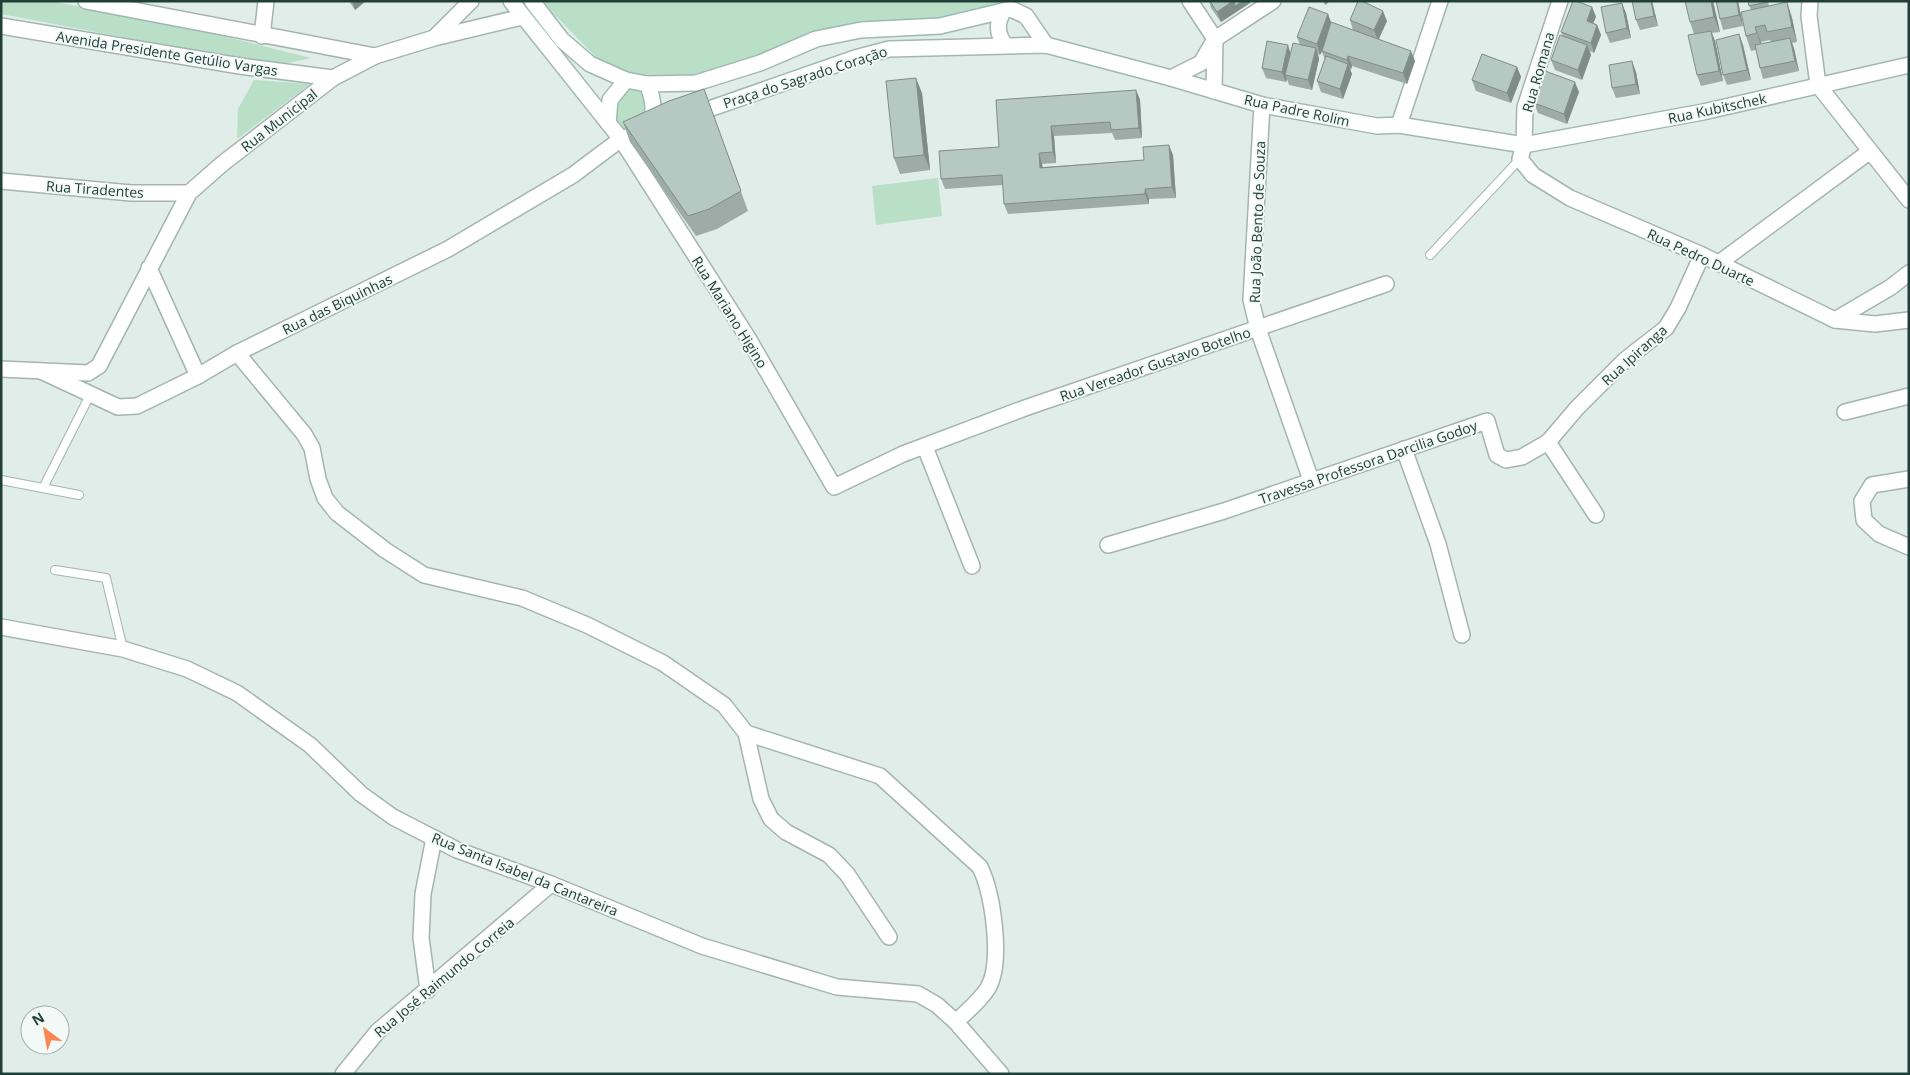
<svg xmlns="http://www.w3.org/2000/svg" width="1910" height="1075" viewBox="0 0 1910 1075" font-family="'Open Sans',sans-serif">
  <rect width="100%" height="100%" fill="#e1ede9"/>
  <g fill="#b9dfc6">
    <path d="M1,1h48l85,15 53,11 124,31 -28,6 -56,-7 -226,-43z"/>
    <path d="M541,1h464l-1,4 -52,14 -82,3 -32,7 -141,48 -60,1 -39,-19z"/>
    <path d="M254,80l56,4 -73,55 1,-30z"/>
    <path d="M627,84l17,4 6,28 -29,19 -10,-14 3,-22z"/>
    <path d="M938,178l4,38 -66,9 -4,-39z"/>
  </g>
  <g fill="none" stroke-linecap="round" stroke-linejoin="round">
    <g stroke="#a3b5b1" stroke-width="10">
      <g id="lane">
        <path d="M1430,255l90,-96"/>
        <path d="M1,480l78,15"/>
        <path d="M43,488l48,-95"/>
        <path d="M55,570l51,8 17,71"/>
      </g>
    </g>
    <g stroke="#a3b5b1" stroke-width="18">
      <g id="street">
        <path d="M86,1l289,55 59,-18 88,-21"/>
        <path d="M1190,1l25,38 -1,52"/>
        <path d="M1560,1l-35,106 -1,38 -4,14 13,16 37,23 132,57 133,65 40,4 34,-4"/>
        <path d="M1810,1l-1,15 9,69 91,115"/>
        <path d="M1,26l239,40 93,12"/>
        <path d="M262,36l4,-35"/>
        <path d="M435,37l36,-36"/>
        <path d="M1171,78l30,-15 14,-24 58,-38"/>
        <path d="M1262,105l-11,195 7,29 53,151"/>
        <path d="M1399,125l41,-124"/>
        <path d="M1,181l130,12h58"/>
        <path d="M1719,263l150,-111"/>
        <path d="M149,268l49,108"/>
        <path d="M1835,320l56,-33 18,-14"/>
        <path d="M237,353l67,81 8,14 6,31 7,19 12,15 48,37 39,25 98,23 65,27 76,38 61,42 22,28 15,66 10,20 15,13 43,23 18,19 42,63"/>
        <path d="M1,369l87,4 11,-7 90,-173 33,-29 111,-86 42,-22"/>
        <path d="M41,371l77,36 19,-1 61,-30 39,-23 67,-33 144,-71 125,-74 48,-36 127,199 86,149 69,-33 122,-46 361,-124"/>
        <path d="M1845,412l64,-16"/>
        <path d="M1548,442l29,-34 48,-48 41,-32 12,-20 24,-53"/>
        <path d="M925,447l47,119"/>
        <path d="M1404,449l34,95 24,91"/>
        <path d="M1909,479l-37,6 -10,16 2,19 15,14 30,13"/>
        <path d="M1108,545l116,-34 263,-90 10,34 9,5 16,-3 26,-15 48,73"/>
        <path d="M1,627l122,22 64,20 50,24 73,52 51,49 32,23 64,33 94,34 151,62 135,41 81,7 19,11 19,17 45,52"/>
        <path d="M746,733l134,43 100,91c13,27 23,95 8,121 -8,13 -22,24 -32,34"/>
        <path d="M428,990l-7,-52 2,-44 11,-56"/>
        <path d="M343,1074l35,-43 173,-147"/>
      </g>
    </g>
    <g stroke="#9fb9b2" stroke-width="18">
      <g id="secondary">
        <path d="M511,1l110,138 26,-9"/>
        <path d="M532,1l30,39 28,24 36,16 21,4 49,-1 64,-20 56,-24 45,-9 79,-4 71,-17 15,7 20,29"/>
        <path d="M1003,12c-7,12 -6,22 2,33"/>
        <path d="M647,84c7,15 9,29 1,43"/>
        <path d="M692,115l163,-57 34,-9 157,-4 125,33 91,27 115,21 22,-1 125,20 179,-33 206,-47"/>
        <path d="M608,123l2,-23 16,-20"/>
      </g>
    </g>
    <use href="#lane" stroke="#fff" stroke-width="8"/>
    <use href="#street" stroke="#fff" stroke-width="15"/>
    <use href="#secondary" stroke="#fff" stroke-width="15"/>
  </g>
  <g fill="#9daca7" fill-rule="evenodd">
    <path d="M349,1h17l-11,9z"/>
    <path d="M1209,1h40l1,2 -29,19 -10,-14z"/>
    <path d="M1632,1h20l6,25 -18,4 -4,-10z"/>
    <path d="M1713,1l7,31 -8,1 3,8 8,40 -22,5 -4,-11 -3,-41 -4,-12z"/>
    <path d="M1716,1h22l5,25 -20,4 -3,-11z"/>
    <path d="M1748,1h20l1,5 18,-4 5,16 5,24 -5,1 7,28 -36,8 -3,-11 -4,-18 -5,1 -5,-15 5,-26zM1770,40l1,2 -10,2v-2z"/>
    <path d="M1592,7l4,10 -3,6 4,2 4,10 -7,18 -4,-2 1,4 -9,25 -27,-10 -4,-10 12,-24 -2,-4z"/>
    <path d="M1626,13l5,25 -21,5 -4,-10z"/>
    <path d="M1328,14l3,9 22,7 -3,-10 37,1 -8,18 36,22 -8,23 -55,-18 -2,4 2,4 -9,25 -22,-7 -4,-11 8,-21 -3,-8 -2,3 -2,-1 1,5 -7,31 -23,-5 -2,-6 -1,3 -20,-4 -4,-10 29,-15 9,-8 -3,-8z"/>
    <path d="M1739,34l4,11 8,35 -24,5 -4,-10z"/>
    <path d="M1517,67l4,10 -10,26 -35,-12 -4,-11z"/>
    <path d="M1636,72l4,22 -24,4 -4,-10z"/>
    <path d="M704,89l44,122 -31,18 -21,7 -66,-94 -7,-20z"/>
    <path d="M1136,90l4,10 2,38 -27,2 -3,-7 -58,3 2,27 -14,1 1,3 101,-7 29,-5 3,43 -27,1v5l-141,10 -4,-10 -1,-19 -58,4 -4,-10 58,-32z"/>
    <path d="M1579,92l-12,32 -29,-11 -4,-10z"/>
    <path d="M922,93l8,77 -30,4 -6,-16z"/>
  </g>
  <g fill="#7f8c88">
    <path d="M352,1h14l-11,9z"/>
    <path d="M1233,1h16l1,2 -29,19 -4,-10z"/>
    <path d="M1324,1h6l-5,4z"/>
    <path d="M1651,1h1l6,25 -4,-10z"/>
    <path d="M1711,1h2l7,31 -6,-15z"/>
    <path d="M1737,1h1l5,25 -4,-11z"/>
    <path d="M1787,2l5,16 5,24 -5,-15z"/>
    <path d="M1622,3l4,10 5,25 -4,-10z"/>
    <path d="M1592,7l4,10 -6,14 -3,-10z"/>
    <path d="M1383,11l4,10 -9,19 -4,-10z"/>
    <path d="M1328,14l4,11 -12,30 -3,-11z"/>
    <path d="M1597,25l4,10 -7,18 -3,-10z"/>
    <path d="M1755,27l6,15 1,7 -5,-16z"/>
    <path d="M1711,31l4,10 8,40 -4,-10z"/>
    <path d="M1739,34l4,11 8,35 -4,-10z"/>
    <path d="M1790,38l4,10 5,23 -4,-10z"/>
    <path d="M1288,45l3,10 -6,20 2,4 -1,3 -4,-10z"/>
    <path d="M1587,45l4,10 -9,25 -4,-10z"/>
    <path d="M1316,48l3,11 -7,31 -4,-10z"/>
    <path d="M1411,51l4,10 -8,23 -4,-11z"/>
    <path d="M1348,56l4,10 -1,4 -4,-10z"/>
    <path d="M1632,61l4,11 4,22 -4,-10z"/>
    <path d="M1348,64l4,10 -9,25 -3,-10z"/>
    <path d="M1517,67l4,10 -10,26 -4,-10z"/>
    <path d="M916,78l6,15 8,77 -6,-15z"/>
    <path d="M1575,82l4,10 -12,32 -3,-10z"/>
    <path d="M1136,90l4,10 2,38 -3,-10z"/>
    <path d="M1051,126l3,10 2,27 -3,-11z"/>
    <path d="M1169,145l4,10 3,43 -4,-11z"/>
    <path d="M1039,153l3,11 1,14 -3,-10z"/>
    <path d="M1145,189l4,10v5l-4,-10z"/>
  </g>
  <g fill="#b6c8c2" stroke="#7f8c88">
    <path d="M1210,1h23l-16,11z"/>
    <path d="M1234,1h9l-8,5z"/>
    <path d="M1358,1h4l21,10 -9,19 -24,-10z"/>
    <path d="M1573,1h3l16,6 -5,14 10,4 -6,18 -30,-11z"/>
    <path d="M1632,1h19l3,15 -18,4z"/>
    <path d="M1685,1h26l3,16 -24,5z"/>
    <path d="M1716,1h21l2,14 -19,4z"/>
    <path d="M1748,1h18l1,1 -18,4z"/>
    <path d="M1787,2l5,25 -25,5 -2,-7 -10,2 2,6 -11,3 -5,-24z"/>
    <path d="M1622,3l5,25 -21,5 -5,-26z"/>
    <path d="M1309,7l19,7 -11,30 -20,-7z"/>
    <path d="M1331,22l80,29 -8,22 -55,-17 -1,4 -25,-9z"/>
    <path d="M1711,31l8,40 -22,4 -9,-40z"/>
    <path d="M1739,34l8,36 -24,5 -7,-35z"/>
    <path d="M1560,35l27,10 -9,25 -27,-10z"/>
    <path d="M1790,38l5,23 -35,7 -5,-23z"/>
    <path d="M1267,41l21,4 -6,27 -20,-4z"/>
    <path d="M1293,43l23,5 -8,32 -23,-5z"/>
    <path d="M1482,54l35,13 -10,26 -35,-13z"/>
    <path d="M1326,56l22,8 -8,25 -23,-8z"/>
    <path d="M1632,61l4,23 -24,4 -3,-23z"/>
    <path d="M1545,71l30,11 -11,32 -30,-11z"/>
    <path d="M916,78l8,77 -30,3 -8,-77z"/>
    <path d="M704,89l37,102 -32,18 -21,7 -65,-94 46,-21z"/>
    <path d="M1136,90l3,38 -28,2 -1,-8 -59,4 2,26 -14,1 1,15 104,-8 -1,-13 26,-2 3,42 -27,2v5l-141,10 -2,-29 -61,4 -2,-28 60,-4 -3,-47z"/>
  </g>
  <g text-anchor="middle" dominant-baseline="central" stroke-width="4" stroke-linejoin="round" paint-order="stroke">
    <g font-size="14" fill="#203f39" stroke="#f2f9f6">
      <text transform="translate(167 53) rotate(9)">Avenida Presidente Getúlio Vargas</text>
      <text transform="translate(1538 72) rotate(-74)">Rua Romana</text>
      <text transform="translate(805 77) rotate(-18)">Praça do Sagrado Coração</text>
      <text transform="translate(1717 108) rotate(-12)">Rua Kubitschek</text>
      <text transform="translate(1297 110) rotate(12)">Rua Padre Rolim</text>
      <text transform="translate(279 120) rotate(-38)">Rua Municipal</text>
      <text transform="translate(95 189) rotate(4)">Rua Tiradentes</text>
      <text transform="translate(1257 222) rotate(-88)">Rua João Bento de Souza</text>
      <text transform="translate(1701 257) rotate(25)">Rua Pedro Duarte</text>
      <text transform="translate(337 304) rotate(-26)">Rua das Biquinhas</text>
      <text transform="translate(730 312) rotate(58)">Rua Mariano Higino</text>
      <text transform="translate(1634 355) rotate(-42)">Rua Ipiranga</text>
      <text transform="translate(1155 364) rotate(-19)">Rua Vereador Gustavo Botelho</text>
      <text transform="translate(1368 462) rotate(-19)">Travessa Professora Darcilia Godoy</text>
      <text transform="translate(525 874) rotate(22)">Rua Santa Isabel da Cantareira</text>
      <text transform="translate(444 977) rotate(-40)">Rua José Raimundo Correia</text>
    </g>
  </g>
  <rect width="1910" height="1075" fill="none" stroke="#203f39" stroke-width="5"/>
  <g transform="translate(45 1030) rotate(328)"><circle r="24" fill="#f2f9f6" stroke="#9eafaa"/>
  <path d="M0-4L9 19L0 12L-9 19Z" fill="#fa8752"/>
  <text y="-8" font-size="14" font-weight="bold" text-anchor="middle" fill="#203f39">N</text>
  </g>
</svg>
